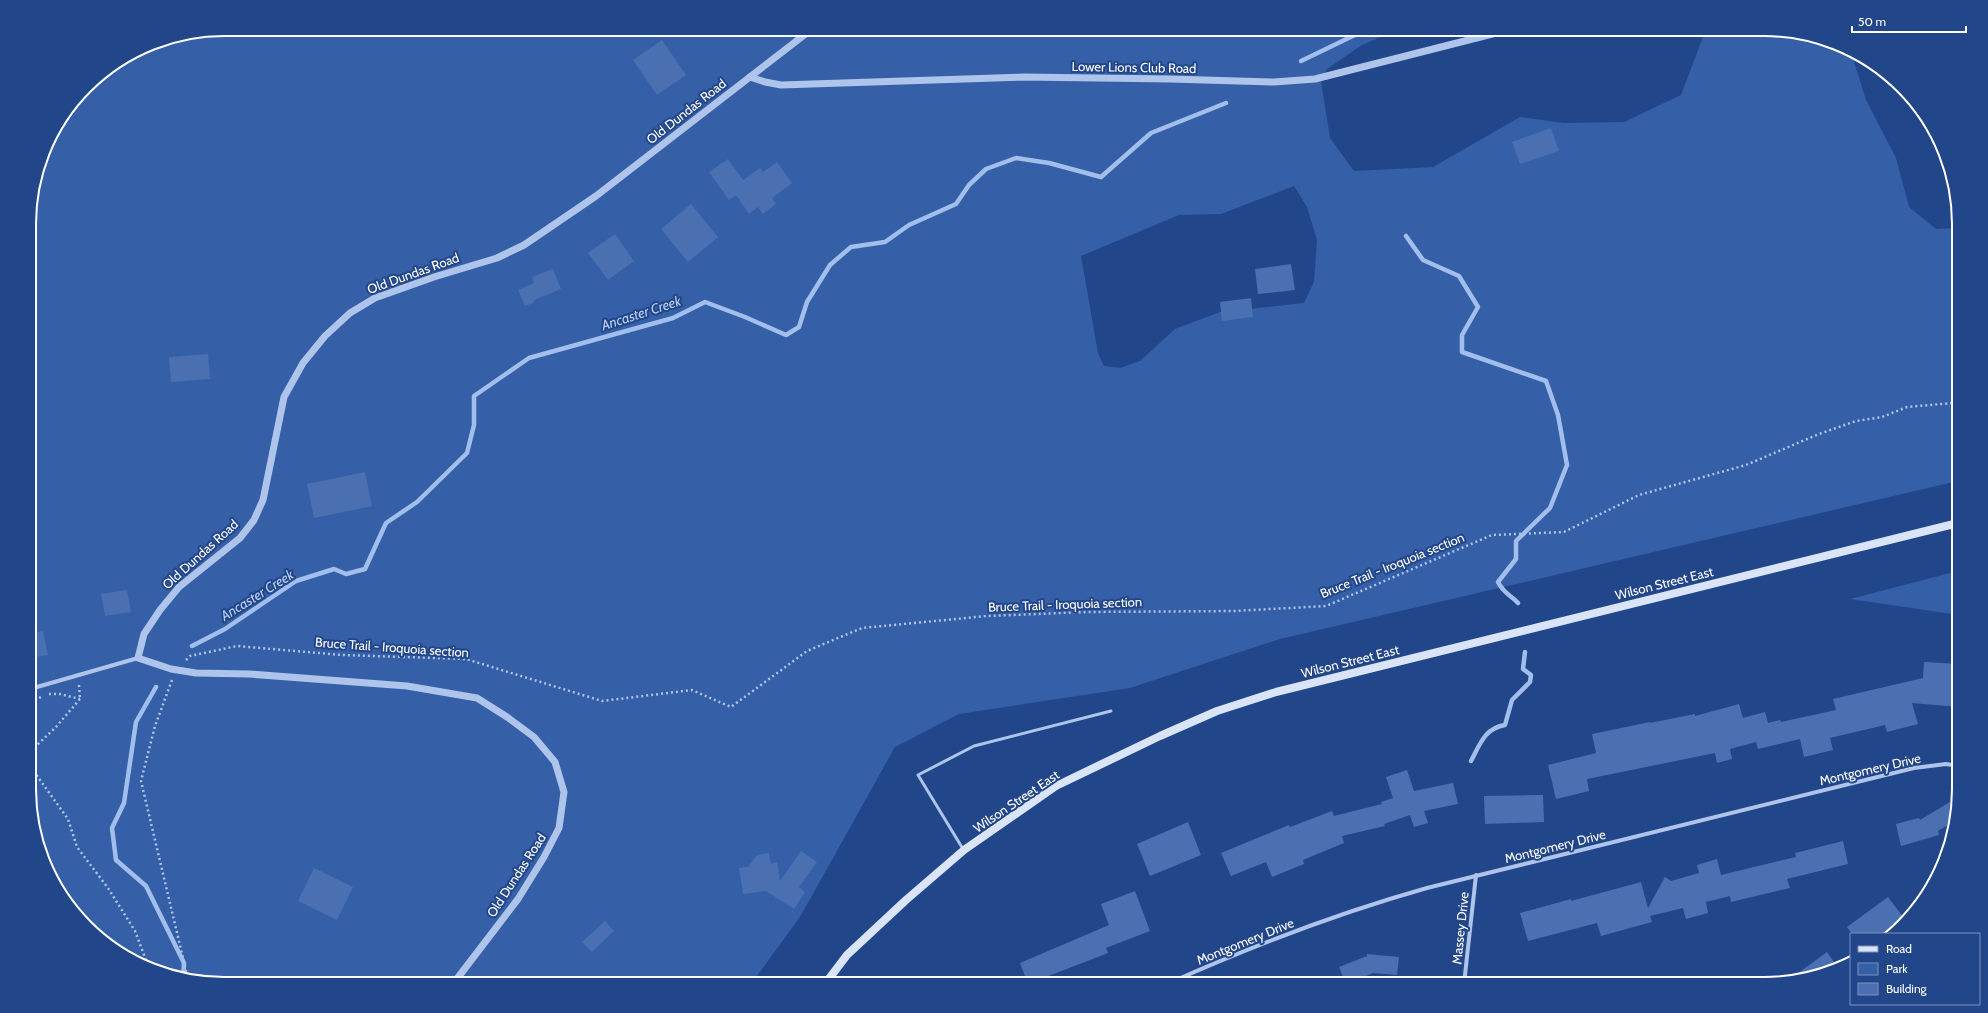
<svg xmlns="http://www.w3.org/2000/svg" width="1988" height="1013" viewBox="0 0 1988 1013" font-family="Cabin,sans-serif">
  <rect width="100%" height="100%" fill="#22468a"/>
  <g fill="#355fa7" fill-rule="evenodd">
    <path d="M224,29h1175l-37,16 -35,24 -6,12 9,57 24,33 79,-4 87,-50 44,6 60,-1 57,-27 25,-66h58l50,7 36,13 16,51 30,58 13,49 27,22 21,-1 1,253 -678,158 -150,49 -171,26 -64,33 -95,170 -49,67h-527c-16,-2 -35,-2 -51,-7 -57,-17 -104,-59 -129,-113 -6,-15 -9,-33 -13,-49l-2,-604 20,-73 46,-60 55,-34zM1294,186l13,21 10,33 -3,42 -10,21 -84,9 -45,17 -35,32 -20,7 -16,-2 -6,-13 -17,-97 98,-41 42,-1z"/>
    <path d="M1958,571l1,44 -109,-16z"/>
  </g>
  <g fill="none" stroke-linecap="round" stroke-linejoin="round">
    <g stroke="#a2beec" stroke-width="4.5">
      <path d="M1301,61l58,-28 22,-4"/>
      <path d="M1406,236l17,24 36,16 19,31 -16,28v17l84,29 12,34 9,50 -17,43 -34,33v18l-18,23c6,12 12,12 20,21"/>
      <path d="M192,646l33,-17 71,-48 38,-12 12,5 19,-5 21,-46 31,-21 50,-49 7,-28v-29l55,-38 144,-40 32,-16 40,15 41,18 13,-8 8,-25 23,-37 21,-18 34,-5 24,-17 47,-21 13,-19 17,-16 30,-11 33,5 52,14 50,-44 75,-30"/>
      <path d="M156,687l-20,35 -12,81 -12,25 4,32 30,26 38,77 -1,16"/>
      <path d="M1471,761c9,-17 14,-33 34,-36l7,-25 18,-18 1,-7 -8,-6 2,-17"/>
    </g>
  </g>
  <g fill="#4a70b2">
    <path d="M662,40l24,35 -29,20 -24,-35z"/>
    <path d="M1551,128l8,23 -39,13 -8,-22z"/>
    <path d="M728,159l15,21 17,-12 3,4 14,-10 15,21 -20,15 4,6 -13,10 -5,-7 -9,7 -13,-19 -7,5 -20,-28z"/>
    <path d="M691,204l27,33 -30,25 -27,-33z"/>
    <path d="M615,234l19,27 -26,19 -20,-27z"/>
    <path d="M1291,264l4,26 -37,4 -3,-25z"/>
    <path d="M553,269l8,20 -27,11 -1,3 -8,3 -7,-16 16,-7 -2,-6z"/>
    <path d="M1251,298l2,19 -31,4 -2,-19z"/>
    <path d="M208,354l2,25 -39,3 -2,-25z"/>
    <path d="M365,472l7,34 -58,12 -7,-34z"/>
    <path d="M127,590l4,22 -26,4 -4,-22z"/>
    <path d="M43,631l5,24 -18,3v-24z"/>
    <path d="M1924,662l35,2v43l-47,-4 6,21 -31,8 -2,-7 -55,13 3,12 -29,7 -4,-18 -42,10 -2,-7 -26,7 2,10 -15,4 -2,-10 -128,26 2,12 -33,8 -8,-34 48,-12 -4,-19 58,-12v1l45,-9v2l44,-12 4,14 22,-6 3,11 12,-3 1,2 55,-12 -3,-11 90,-21z"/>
    <path d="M1407,770l7,21 39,-8 5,21 -34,7 4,12 -14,4 -4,-12 -26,9 1,2 -43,10 2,7 -41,17 1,4 -32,13 -6,-15 -35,14 -10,-23 68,-28 1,2 42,-16 2,5 48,-12 -1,-2 12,-4 -7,-21z"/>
    <path d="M1543,795l1,27 -59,2 -1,-28z"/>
    <path d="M1950,802l6,9 -1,10 -17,10 1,4 -38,11 -5,-22 23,-6 1,2z"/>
    <path d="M1188,822l13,33 -51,21 -13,-32z"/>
    <path d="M1843,841l5,23 -61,15 3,9 -59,14 -1,-6 -24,6 2,11 -22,6 -3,-11 -33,8 2,6 -51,14 -4,-13 -69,18 -8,-28 51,-14v2l70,-19 7,26 17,-31 6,4 28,-8 -2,-8 20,-6 4,16 75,-18 -1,-4z"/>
    <path d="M801,851l16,11 -18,25 6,5 -11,17 -28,-18 -23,3 -4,-26 9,-1 9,-12 12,-2 2,11 6,-2 3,19z"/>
    <path d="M314,868l39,19 -16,33 -39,-19z"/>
    <path d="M1135,891l15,40 -44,17 2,5 -80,31 -8,-21 89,-38 -8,-21z"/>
    <path d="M1888,897l18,24 -16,13h-38l-5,-7z"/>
    <path d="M605,921l9,10 -22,21 -10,-10z"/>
    <path d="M1827,952l11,16 -12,6 -40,8z"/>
    <path d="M1367,954l32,3 -2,18 -24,-2 -27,11 -7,-17 28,-11z"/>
  </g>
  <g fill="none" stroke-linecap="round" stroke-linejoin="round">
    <g stroke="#aec4ea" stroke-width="2.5" stroke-dasharray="2 3" stroke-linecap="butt">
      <path d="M186,660l4,-4 47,-10 105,9 124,4 136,42 90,-11 39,17 76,-56 55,-23 125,-12 100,-4 147,-1 92,-5 166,-71 72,-3 75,-37 107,-30 73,-31 37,-13 26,-4 25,-10 46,-4 5,5"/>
      <path d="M172,680l-17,46 -14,55 47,198"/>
      <path d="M79,685l1,14"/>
      <path d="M49,694h11l20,5"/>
      <path d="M80,699l-24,28 -22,21 -1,13 2,12 33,46 9,28 31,41 27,43 14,37"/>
      <path d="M30,702l11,-5"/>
    </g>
    <path stroke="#aec4ea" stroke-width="3" d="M963,849l-45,-74 56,-29 137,-35"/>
    <g stroke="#aec4ea" stroke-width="4">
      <path d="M30,689l108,-31"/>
      <path d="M1167,984c85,-38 171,-71 260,-96l487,-120 32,-4 13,2"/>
      <path d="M1464,984l12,-109"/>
    </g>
    <g stroke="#aec4ea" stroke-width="7">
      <path d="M750,77l15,5 16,3 242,-8 147,2 104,3 41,-3 197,-50"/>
      <path d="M453,984l65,-85 26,-42 15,-29 5,-36 -9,-30 -21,-25 -27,-20 -30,-19 -70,-12 -158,-12 -53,-1 -25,-4 -33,-11 6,-24 16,-24 19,-23 61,-49 14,-18 9,-20 21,-103 19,-34 22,-27 25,-23 25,-15 59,-21 63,-19 27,-13 72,-49 216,-167"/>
    </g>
    <path stroke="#d9e4f8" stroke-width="8" d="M825,984l22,-29 59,-55 58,-50 92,-64 104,-50 57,-25 59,-19 682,-169"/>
  </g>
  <g text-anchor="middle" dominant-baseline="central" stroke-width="4" stroke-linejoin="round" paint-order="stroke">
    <g font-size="13" fill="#fff" stroke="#22468a">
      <text transform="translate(1134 67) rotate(1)">Lower Lions Club Road</text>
      <text transform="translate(686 111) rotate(-38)">Old Dundas Road</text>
      <text transform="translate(413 273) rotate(-20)">Old Dundas Road</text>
      <text transform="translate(200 554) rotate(-42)">Old Dundas Road</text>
      <text transform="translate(1392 565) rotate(-22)">Bruce Trail - Iroquoia section</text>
      <text transform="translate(1664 583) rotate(-14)">Wilson Street East</text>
      <text transform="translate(1065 604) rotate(-2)">Bruce Trail - Iroquoia section</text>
      <text transform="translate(392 647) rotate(4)">Bruce Trail - Iroquoia section</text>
      <text transform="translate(1350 661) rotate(-14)">Wilson Street East</text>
      <text transform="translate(1870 769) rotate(-13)">Montgomery Drive</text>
      <text transform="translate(1016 801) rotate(-34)">Wilson Street East</text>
      <text transform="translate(1555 846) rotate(-14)">Montgomery Drive</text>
      <text transform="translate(516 875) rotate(-57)">Old Dundas Road</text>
      <text transform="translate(1460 928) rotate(-84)">Massey Drive</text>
      <text transform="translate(1245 941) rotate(-22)">Montgomery Drive</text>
    </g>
    <g font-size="14" font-style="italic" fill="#b9cff2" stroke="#22468a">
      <text transform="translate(641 313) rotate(-18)">Ancaster Creek</text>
      <text transform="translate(257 595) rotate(-32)">Ancaster Creek</text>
    </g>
  </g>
  <path d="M0 0H1988V1013H0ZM224 36H1764A188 188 0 0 1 1952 224V789A188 188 0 0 1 1764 977H224A188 188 0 0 1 36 789V224A188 188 0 0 1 224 36Z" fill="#22468a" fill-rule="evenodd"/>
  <path fill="none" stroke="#fff" stroke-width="2" d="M224 36H1764A188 188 0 0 1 1952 224V789A188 188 0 0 1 1764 977H224A188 188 0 0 1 36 789V224A188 188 0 0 1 224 36Z"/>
  <rect x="1850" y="933" width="130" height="72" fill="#22468a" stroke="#7a90b9"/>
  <rect x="1858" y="946" width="20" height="6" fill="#d9e4f8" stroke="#7a90b9"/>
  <text x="1886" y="953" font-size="12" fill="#ffffff">Road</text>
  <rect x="1858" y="963" width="20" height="12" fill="#355fa7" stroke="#7a90b9"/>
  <text x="1886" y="973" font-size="12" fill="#ffffff">Park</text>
  <rect x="1858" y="983" width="20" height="12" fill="#4a70b2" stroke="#7a90b9"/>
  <text x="1886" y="993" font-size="12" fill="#ffffff">Building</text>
  <path d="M1852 26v6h114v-6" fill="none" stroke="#ffffff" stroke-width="2"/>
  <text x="1858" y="26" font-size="12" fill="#ffffff" stroke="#22468a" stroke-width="3" paint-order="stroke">50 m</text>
</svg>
